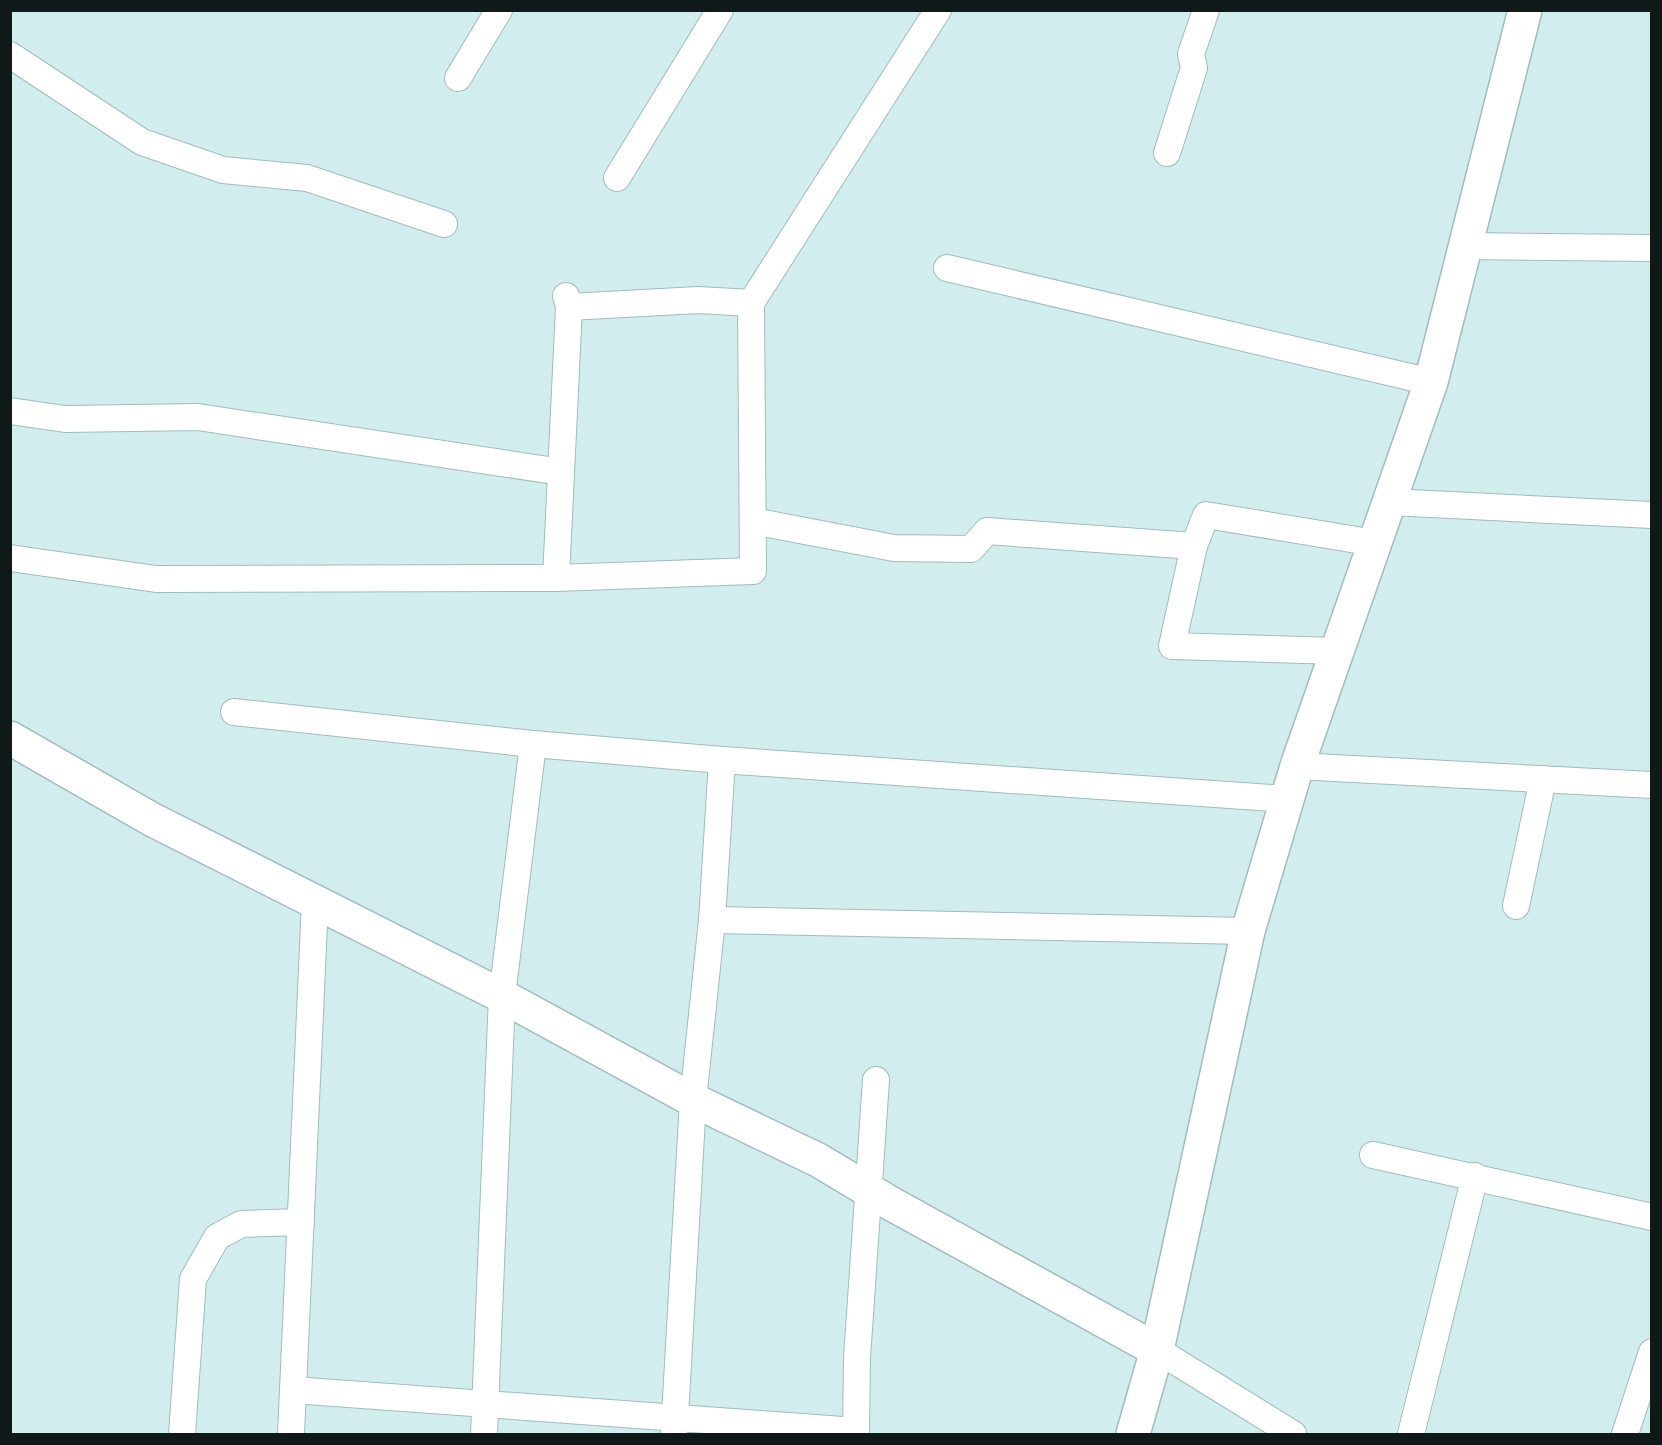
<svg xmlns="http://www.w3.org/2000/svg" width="1662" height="1445" viewBox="0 0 1662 1445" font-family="Ubuntu,sans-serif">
  <rect width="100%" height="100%" fill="#d1eded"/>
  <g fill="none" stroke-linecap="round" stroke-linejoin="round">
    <g stroke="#a1bcbc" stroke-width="28">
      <g id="street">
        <path d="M10,55l132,87 81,28 84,8 137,46"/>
        <path d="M458,78l41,-68"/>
        <path d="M1167,153l27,-85 -3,-14 15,-44"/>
        <path d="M617,178l103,-168"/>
        <path d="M1465,246l187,2"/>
        <path d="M947,268l484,114"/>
        <path d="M569,307l129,-7 53,3 187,-293"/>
        <path d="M10,411l55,8 133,-2 363,55"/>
        <path d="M1390,502l262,13"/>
        <path d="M753,521l141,27 77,1 16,-18 207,15"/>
        <path d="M10,558l146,21 400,-1 197,-7 -2,-268"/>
        <path d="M556,578l13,-271 -3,-11"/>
        <path d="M1338,651l-166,-5 22,-100 12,-31 169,28"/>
        <path d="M234,712l299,32 189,16 564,39"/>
        <path d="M1297,766l355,19"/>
        <path d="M1516,906l27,-127"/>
        <path d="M712,920l536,11"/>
        <path d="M1373,1155l279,62"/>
        <path d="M1157,1350l136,84"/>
        <path d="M293,1390l563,41"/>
        <path d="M182,1434l11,-155 24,-42 24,-13 60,-2"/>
        <path d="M291,1434l24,-532"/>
        <path d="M484,1434l18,-438 31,-252"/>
        <path d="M674,1434l19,-334 19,-180 10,-160"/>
        <path d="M856,1434l1,-76 19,-278"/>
        <path d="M1411,1434l64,-258"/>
        <path d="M1625,1434l27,-82"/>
      </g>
    </g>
    <g stroke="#a1bcbc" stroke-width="36">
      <g id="secondary">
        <path d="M10,738l141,81 351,177 191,104 125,60 72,43 267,147"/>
        <path d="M1133,1434l24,-84 91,-419 49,-165 134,-384 94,-372"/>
      </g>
    </g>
    <use href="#street" stroke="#fff" stroke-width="26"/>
    <use href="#secondary" stroke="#fff" stroke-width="33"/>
  </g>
  <rect width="1662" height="1445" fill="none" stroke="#0f1919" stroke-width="24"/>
</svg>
